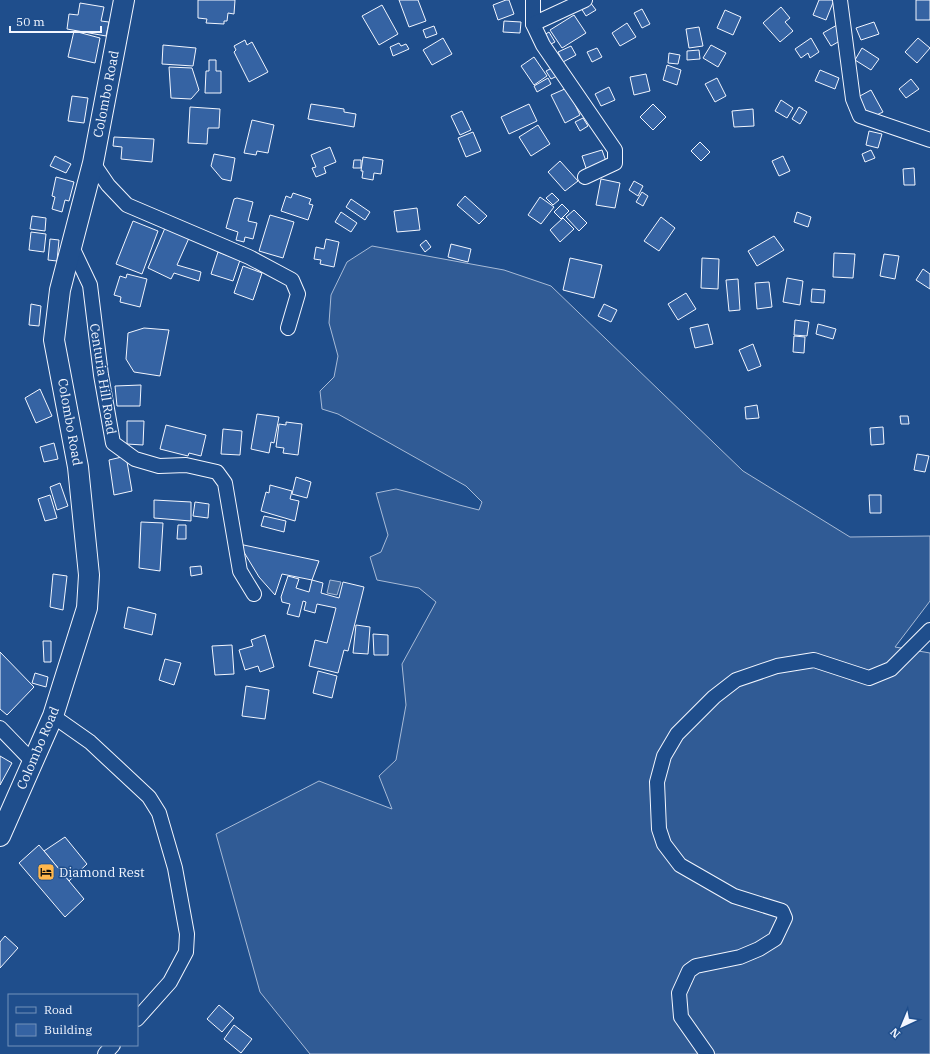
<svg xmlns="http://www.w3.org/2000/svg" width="930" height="1054" viewBox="0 0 930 1054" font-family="'IBM Plex Serif',serif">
  <rect width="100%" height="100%" fill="#1f4e8c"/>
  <path fill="#305b95" stroke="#a8bbd7" d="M372,246l132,24 47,16 192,185 107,66 80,-1v65l-35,46 35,6v401h-620l-50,-62 -44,-158 103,-53 73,28 -13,-33 17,-16 10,-55 -4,-41 34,-62 -17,-14 -42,-8 -7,-23 11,-5 7,-17 -12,-42 20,-4 83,21 3,-8 -16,-16 -128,-72 -16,-5 -2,-18 14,-14 4,-21 -9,-33 2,-28 16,-33z"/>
  <path fill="#446ba0" stroke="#a8bbd7" d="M330,580l11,2 -4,13 -10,-2z"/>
  <g fill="#3563a3" stroke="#f2f6ff">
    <path d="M198,0h37l-1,14 -6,-1 -1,8h-3v3l-18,-1 1,-4 -9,-1z"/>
    <path d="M399,0h19l8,21 -17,6z"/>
    <path d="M506,0h3l5,14 -16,6 -5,-15z"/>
    <path d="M819,0h15l-8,20 -13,-5z"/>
    <rect x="916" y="0" width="14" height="20"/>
    <path d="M590,2l6,8 -10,6 -5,-8z"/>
    <path d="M80,3l24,4 -3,14 8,1 -3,14 -39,-7 2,-15 9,1z"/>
    <path d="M382,5l16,29 -19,11 -17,-29z"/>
    <path d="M781,7l9,11 -5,4 8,9 -13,11 -17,-19z"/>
    <path d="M642,9l8,15 -8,4 -8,-15z"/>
    <path d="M725,10l16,7 -8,18 -16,-7z"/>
    <path d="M574,15l12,18 -24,15 -12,-18z"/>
    <path d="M504,21l17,1 -1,11 -17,-1z"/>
    <path d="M874,22l5,12 -18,6 -5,-12z"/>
    <path d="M627,23l9,14 -16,9 -8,-13z"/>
    <path d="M837,25l8,13 -14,8 -8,-13z"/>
    <path d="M434,26l3,8 -11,4 -3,-8z"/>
    <path d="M699,27l4,19 -14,2 -3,-19z"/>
    <path d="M74,31l26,7 -5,25 -27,-6z"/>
    <path d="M549,32l6,10 -6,3 -5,-10z"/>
    <path d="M443,38l9,16 -20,11 -9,-15z"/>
    <path d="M811,38l8,14 -9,6 -2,-5 -7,5 -6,-9z"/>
    <path d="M918,38l12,10 -13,15 -12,-11z"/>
    <path d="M245,40l2,5 5,-3 16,30 -19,10 -15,-30 2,-2 -2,-4z"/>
    <path d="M399,43l2,3 5,-2 3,5 -16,7 -3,-9z"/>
    <path d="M163,45l33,3 -3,18 -31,-2z"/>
    <path d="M711,45l15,8 -8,14 -15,-9z"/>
    <path d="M571,46l5,9 -13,7 -5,-10z"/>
    <path d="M597,48l5,9 -10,5 -5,-10z"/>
    <path d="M862,48l17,11 -8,11 -16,-10z"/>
    <path d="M699,50l1,9 -13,1v-9z"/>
    <path d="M669,53l11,2 -2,9 -10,-1z"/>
    <path d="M534,57l13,19 -13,9 -13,-19z"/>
    <path d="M209,60h7v11h5v22h-16l1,-22h3z"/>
    <path d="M667,65l14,5 -4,15 -14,-5z"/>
    <path d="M169,67l23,1 7,22 -8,9 -20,-1z"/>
    <path d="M554,67l5,8 -8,4 -5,-8z"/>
    <path d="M820,70l19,8 -4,11 -20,-8z"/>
    <path d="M646,74l4,17 -16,4 -4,-18z"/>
    <path d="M548,78l3,6 -14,8 -3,-6z"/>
    <path d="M717,78l9,18 -11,6 -10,-18z"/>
    <path d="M911,79l8,10 -13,9 -7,-9z"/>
    <path d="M609,87l6,13 -14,6 -6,-12z"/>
    <path d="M567,88l13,27 -15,8 -14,-28z"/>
    <path d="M871,90l12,22 -13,6 -12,-21z"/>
    <path d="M72,96l16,2 -4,25 -16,-2z"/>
    <path d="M781,100l12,8 -6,10 -12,-7z"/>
    <path d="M311,104l33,5v3l12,2 -2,13 -46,-8z"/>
    <path d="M529,104l8,17 -28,13 -8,-17z"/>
    <path d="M653,104l13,13 -13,13 -13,-13z"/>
    <path d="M190,107l30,2 -1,19h-11l-1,16 -19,-1z"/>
    <path d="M799,107l8,5 -7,12 -8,-5z"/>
    <path d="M753,109l1,17 -20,1 -2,-16z"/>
    <path d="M462,111l9,19 -11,5 -9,-19z"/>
    <path d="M583,118l5,8 -8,5 -5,-9z"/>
    <path d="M252,120l22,5 -6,28 -11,-2 -1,4 -12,-2z"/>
    <path d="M538,125l12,19 -19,12 -12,-19z"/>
    <path d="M869,131l13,3 -4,14 -12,-3z"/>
    <path d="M473,132l8,19 -15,6 -8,-19z"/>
    <path d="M114,137l40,2 -2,23 -31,-3 1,-12 -9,-1z"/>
    <path d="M700,142l10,10 -9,9 -10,-10z"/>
    <path d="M330,147l6,15 -12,5 2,6 -10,4 -4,-9 4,-1 -5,-12z"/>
    <path d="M602,150l5,14 -20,7 -5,-15z"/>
    <path d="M871,150l4,8 -10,4 -3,-8z"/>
    <path d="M214,154l21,4 -4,23 -9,-2 -11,-13z"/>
    <path d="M55,156l16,8 -5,9 -16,-7z"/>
    <path d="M783,156l7,15 -11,5 -7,-15z"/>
    <path d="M363,157l20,3 -2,14 -7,-1 -1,7 -11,-2 1,-7h-2z"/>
    <path d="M354,160h7v8h-8z"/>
    <path d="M560,161l18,20 -13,10 -17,-19z"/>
    <path d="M914,168l1,17h-11l-1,-16z"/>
    <path d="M56,177l18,5 -5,19 -4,-1 -3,12 -10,-3 3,-12 -3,-1z"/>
    <path d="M601,179l19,4 -5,25 -19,-3z"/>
    <path d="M634,181l9,5 -5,10 -9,-6z"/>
    <path d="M642,192l6,4 -5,10 -7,-4z"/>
    <path d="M293,193l18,6 -2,5 4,1 -5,15 -27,-9 5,-15 5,2z"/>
    <path d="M552,193l7,7 -6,5 -7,-7z"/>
    <path d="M465,196l22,20 -8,8 -22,-19z"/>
    <path d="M540,197l14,10 -13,17 -13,-9z"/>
    <path d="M237,198l16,4 -5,19 9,2 -4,16 -8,-2 -1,5 -8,-2 2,-8 -12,-4 8,-29z"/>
    <path d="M351,199l19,13 -5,8 -19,-13z"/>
    <path d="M562,204l7,7 -8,8 -7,-7z"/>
    <path d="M417,208l3,22 -23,2 -3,-21z"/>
    <path d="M574,210l13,13 -8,8 -13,-14z"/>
    <path d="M341,212l16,11 -6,9 -16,-10z"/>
    <path d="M797,212l14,5 -3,10 -14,-5z"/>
    <path d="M270,215l24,7 -11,36 -24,-7z"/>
    <path d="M32,216l14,2 -1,13 -15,-2z"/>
    <path d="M661,217l14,11 -16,23 -15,-10z"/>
    <path d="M563,218l11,11 -14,13 -10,-12z"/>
    <path d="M133,221l25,10 -16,43 -26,-10z"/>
    <path d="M165,228l24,10 -12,27 24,7 -2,9 -25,-8 -3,6 -23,-11z"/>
    <path d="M31,232l15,2 -2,18 -15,-2z"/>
    <path d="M774,236l10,14 -27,16 -9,-15z"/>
    <path d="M50,239l9,1 -2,21 -9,-1z"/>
    <path d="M326,239l13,3 -5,25 -14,-3 1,-4 -7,-1 2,-12 8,2z"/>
    <path d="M426,240l5,7 -6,5 -5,-7z"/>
    <path d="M451,244l20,5 -3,13 -20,-5z"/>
    <path d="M218,252l22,8 -7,21 -22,-7z"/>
    <path d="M834,253l21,1 -2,24 -20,-1z"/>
    <path d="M884,254l15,2 -4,23 -15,-3z"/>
    <path d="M570,258l32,7 -8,33 -31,-8z"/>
    <path d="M702,258l17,1 -1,30 -17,-1z"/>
    <path d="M243,266l19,7 -9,27 -19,-7z"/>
    <path d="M923,269l7,5v15l-14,-9z"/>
    <path d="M127,274l20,5 -7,28 -20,-5 1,-5 -7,-2 6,-19 6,2z"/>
    <path d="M787,278l16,3 -3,24 -17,-3z"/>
    <path d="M738,279l2,31 -11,1 -3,-31z"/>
    <path d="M769,282l3,25 -15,2 -2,-26z"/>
    <path d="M812,289l13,1 -1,13 -13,-1z"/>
    <path d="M686,293l10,16 -18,11 -10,-16z"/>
    <path d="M31,304l10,2 -2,20 -10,-1z"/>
    <path d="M604,304l13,6 -6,12 -13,-6z"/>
    <path d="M795,320l14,2 -2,14 -13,-1z"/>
    <path d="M708,324l5,20 -18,4 -5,-20z"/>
    <path d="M818,324l18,5 -3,10 -17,-5z"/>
    <path d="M144,328l25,2 -9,46 -26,-4 -8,-13 2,-26z"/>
    <path d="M794,336l11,1 -1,16 -11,-1z"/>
    <path d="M753,344l8,22 -13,5 -9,-21z"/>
    <path d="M141,385l-1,21h-23l-2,-20z"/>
    <path d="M40,389l12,27 -16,7 -11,-25z"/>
    <path d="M757,405l2,13 -13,1 -1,-12z"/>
    <path d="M257,414l22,3 -5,26 -3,-1 -2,11 -18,-4z"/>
    <path d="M900,416h8l1,8h-8z"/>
    <path d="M127,421h17l-1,24 -16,-1z"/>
    <path d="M286,422l16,2 -4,31 -15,-2 1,-5 -8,-1 3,-23 7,1z"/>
    <path d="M166,425l40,10 -5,21 -12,-3 -1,3 -28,-7z"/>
    <path d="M883,427l1,17 -13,1 -1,-17z"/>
    <path d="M223,429l19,2 -2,24 -19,-1z"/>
    <path d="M54,443l4,16 -14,3 -4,-15z"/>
    <path d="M917,454l12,2 -4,16 -11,-2z"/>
    <path d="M126,456l6,35 -18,4 -5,-35z"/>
    <path d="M296,477l15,5 -4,16 -15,-4z"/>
    <path d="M60,483l8,23 -11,4 -7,-23z"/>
    <path d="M270,485l22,6 -2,8 9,2 -4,20 -34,-10 5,-19 3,1z"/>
    <path d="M50,495l7,23 -12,3 -7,-22z"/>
    <path d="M869,495h12v18h-11z"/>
    <path d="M154,500l37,2v19l-37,-3z"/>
    <path d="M195,502l14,2 -1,14 -15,-2z"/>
    <path d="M264,516l22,5 -2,11 -23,-6z"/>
    <path d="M141,522l22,1 -3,48 -21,-3z"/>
    <path d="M178,525h8v14h-9z"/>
    <path d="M239,544l80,17 -7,19 -30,-6 -7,21 -16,-18z"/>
    <path d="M201,566l1,8 -11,2 -1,-9z"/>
    <path d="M53,574l14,2 -4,34 -13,-3z"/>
    <path d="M288,576l11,3 -3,9 13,4 3,-12 11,3 -2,10 18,5 4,-16 21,5 -16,64 -4,-1 -6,23 -29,-7 6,-26 12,3 9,-35 -19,-4 -2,9 -11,-3 2,-8 -3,-1 -4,16 -12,-3 3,-10 -8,-2 -1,-5z"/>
    <path d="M128,607l28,7 -4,21 -28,-7z"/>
    <path d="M356,625l14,2 -2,27 -15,-1z"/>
    <path d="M373,634l15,1v20h-14z"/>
    <path d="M265,635l9,32 -14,5 -2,-6 -13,4 -6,-20 14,-4 -2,-6z"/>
    <path d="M43,641h8v21h-7z"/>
    <path d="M232,645l2,29 -19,1 -3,-29z"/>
    <path d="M0,652l34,35 -27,28 -7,-6z"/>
    <path d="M165,659l16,4 -7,22 -15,-5z"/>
    <path d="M318,671l19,5 -5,22 -19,-5z"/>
    <path d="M35,673l13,4 -2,10 -14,-4z"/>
    <path d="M246,686l23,4 -4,29 -23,-3z"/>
    <path d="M0,756l12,7 -12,22z"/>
    <path d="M65,837l22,27 -18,17 -25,-30z"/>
    <path d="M39,845l45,54 -19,18 -46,-54z"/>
    <path d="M5,936l13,12 -18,20v-26z"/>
    <path d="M219,1005l15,13 -12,14 -15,-13z"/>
    <path d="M234,1025l18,14 -11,14 -17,-14z"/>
  </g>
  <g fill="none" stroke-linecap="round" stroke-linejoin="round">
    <g stroke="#f2f6ff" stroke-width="16">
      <g id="minor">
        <path d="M533,0v24l10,21 72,105v13l-30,14"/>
        <path d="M840,0l13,99 7,17 70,24"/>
        <path d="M533,24l52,-24"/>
        <path d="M93,163l15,22 19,20 122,52 43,23 6,14 -10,34"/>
        <path d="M72,247l18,38 11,90 12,68 22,16 24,7 27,-1 31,7 8,11 15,88 14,23"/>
        <path d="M53,716l37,26 59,55 10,16 16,55 12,66 -1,18 -16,30 -33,37"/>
        <path d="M0,728l33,34"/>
        <path d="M105,1054l8,-9"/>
        <path d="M707,1054l-26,-37 -2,-24 10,-22 7,-5 44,-9 19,-8 16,-10 10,-21 -3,-7 -48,-15 -54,-31 -16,-21 -5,-15 -2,-47 7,-26 13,-22 37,-37 22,-17 41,-14 37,-6 55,18 22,-9 39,-39"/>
      </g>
    </g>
    <g stroke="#f2f6ff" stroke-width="22">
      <path id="highway" d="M0,836l53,-120 34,-108 2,-33 -11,-108 -24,-127 6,-50 33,-127 31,-163"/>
    </g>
    <use href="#minor" stroke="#1f4e8c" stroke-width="14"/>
    <use href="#highway" stroke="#1f4e8c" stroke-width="20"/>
  </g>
  <defs>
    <g id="hotel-square" transform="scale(0.9)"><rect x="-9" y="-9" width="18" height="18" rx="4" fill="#ffb74d" stroke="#1f4e8c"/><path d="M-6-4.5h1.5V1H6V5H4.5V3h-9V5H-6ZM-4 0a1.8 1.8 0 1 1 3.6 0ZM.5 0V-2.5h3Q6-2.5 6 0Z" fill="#111"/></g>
  </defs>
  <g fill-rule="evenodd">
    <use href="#hotel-square" x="46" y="872"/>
  </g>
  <g text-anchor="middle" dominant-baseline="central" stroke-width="3" stroke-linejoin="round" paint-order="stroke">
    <g font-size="13" fill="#f2f6ff" stroke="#1f4e8c">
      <text transform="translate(106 94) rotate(-79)">Colombo Road</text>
      <text transform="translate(103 379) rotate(81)">Centuria Hill Road</text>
      <text transform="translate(70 422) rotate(80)">Colombo Road</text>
      <text transform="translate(38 748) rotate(-67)">Colombo Road</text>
    </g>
    <g font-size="13" fill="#f2f6ff" stroke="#1f4e8c" text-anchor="start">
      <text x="59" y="872">Diamond Rest</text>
    </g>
  </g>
  <rect x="8" y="994" width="130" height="52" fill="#1f4e8c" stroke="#7391ba"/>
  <rect x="16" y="1007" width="20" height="6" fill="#1f4e8c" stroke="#7391ba"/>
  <text x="44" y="1014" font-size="12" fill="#f2f6ff">Road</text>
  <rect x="16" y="1024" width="20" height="12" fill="#3563a3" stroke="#7391ba"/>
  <text x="44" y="1034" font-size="12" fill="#f2f6ff">Building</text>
  <g transform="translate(902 1026) rotate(224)" stroke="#1f4e8c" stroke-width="3" paint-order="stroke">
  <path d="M0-3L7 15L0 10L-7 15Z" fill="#f2f6ff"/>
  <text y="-6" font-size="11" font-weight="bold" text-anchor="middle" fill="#f2f6ff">N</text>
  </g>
  <path d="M10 26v6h91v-6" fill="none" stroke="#f2f6ff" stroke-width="2"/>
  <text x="16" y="26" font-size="12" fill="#f2f6ff" stroke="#1f4e8c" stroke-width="3" paint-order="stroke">50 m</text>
</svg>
